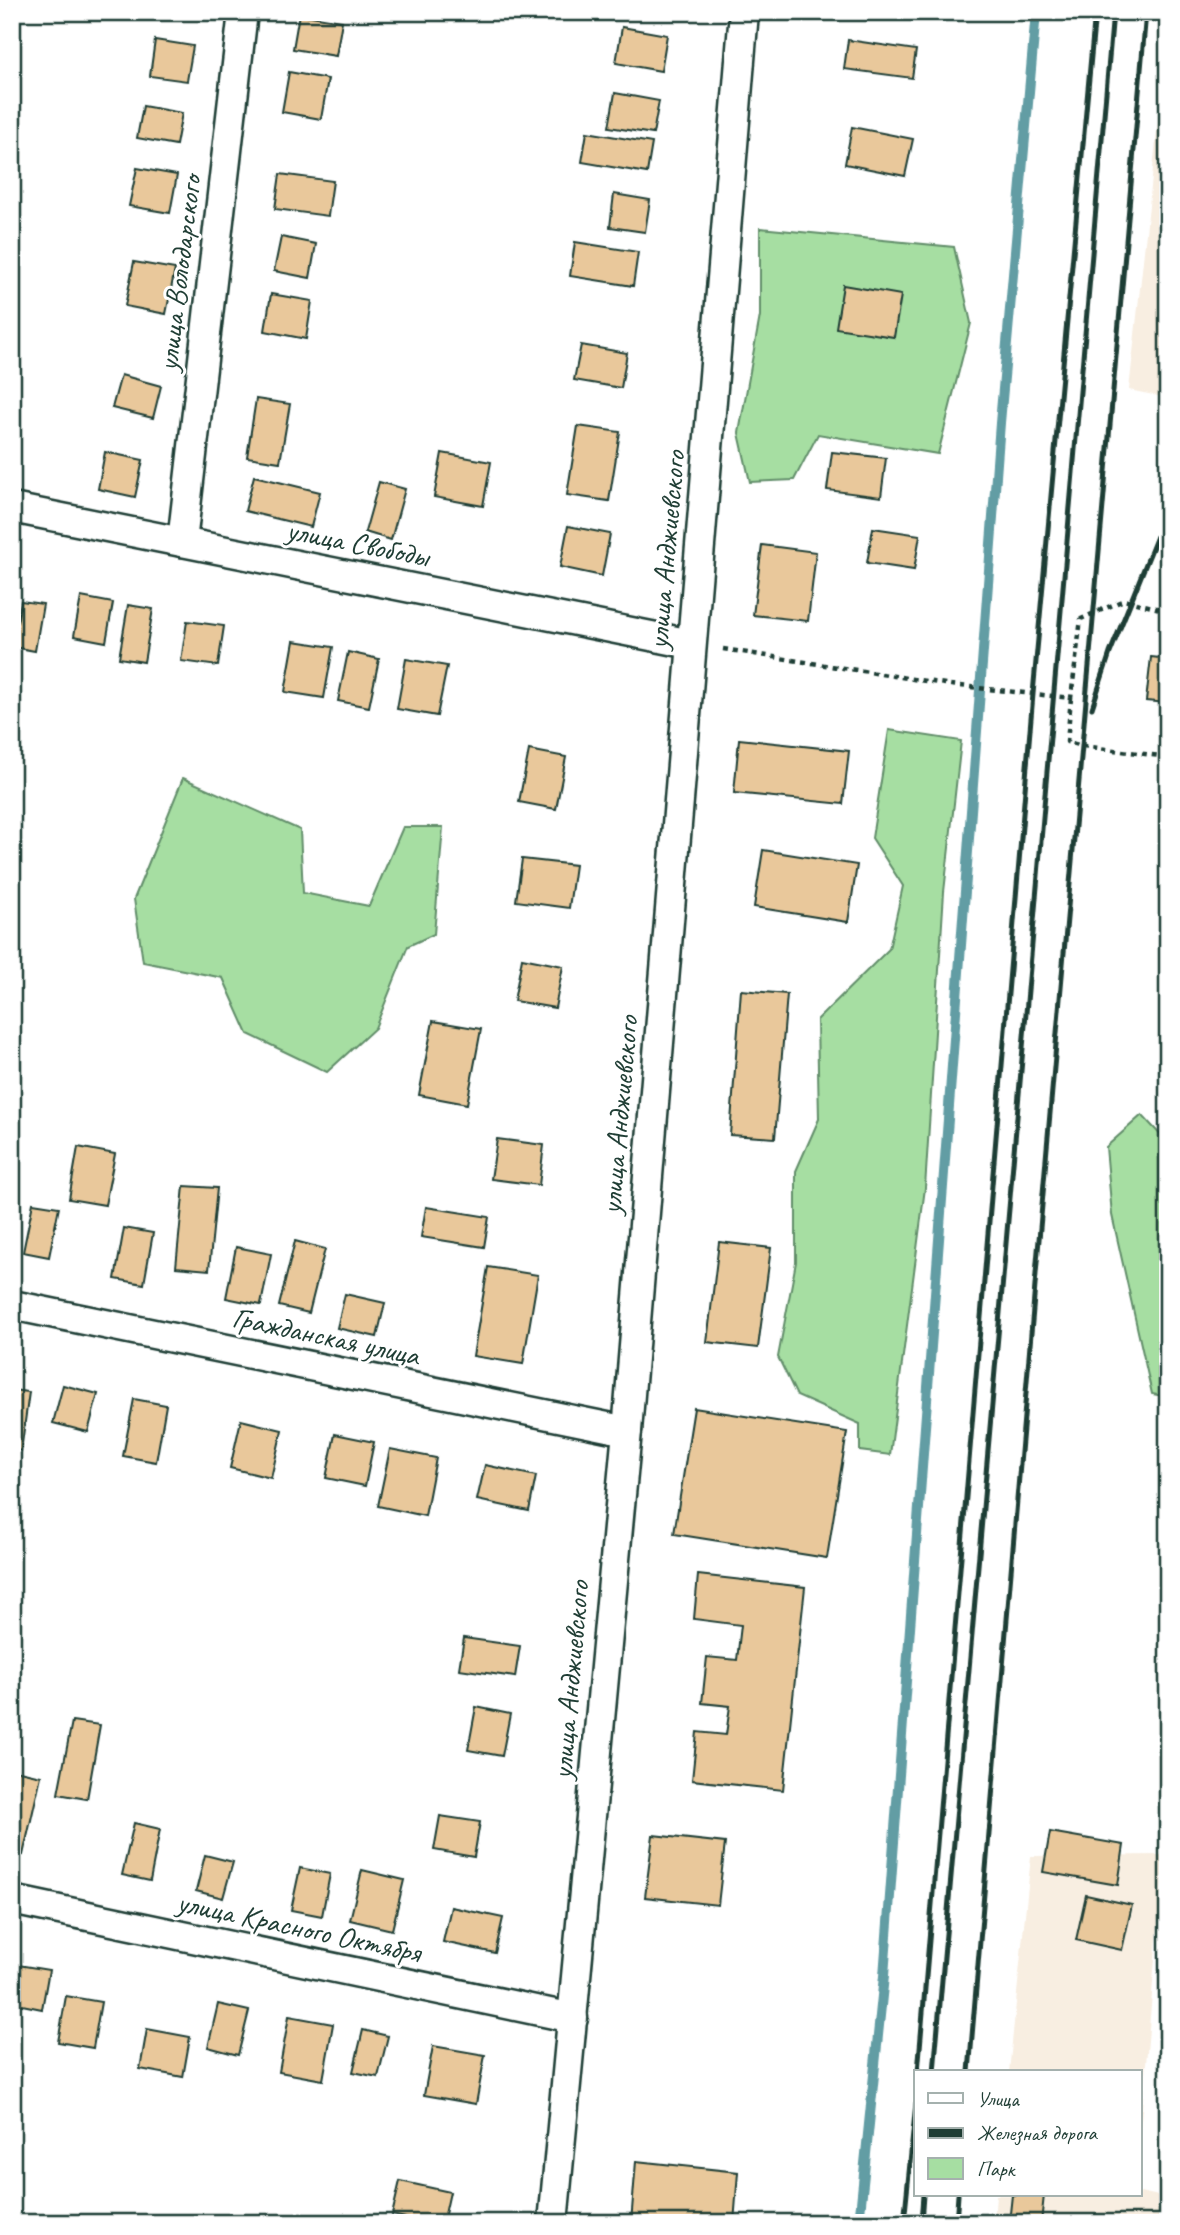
<svg xmlns="http://www.w3.org/2000/svg" width="1180" height="2235" viewBox="0 0 1180 2235" font-family="Caveat,sans-serif">
  <rect width="100%" height="100%" fill="#fff"/>
  <filter id="ink" filterUnits="userSpaceOnUse"><feTurbulence type="fractalNoise" baseFrequency=".0143" numOctaves="2"/><feDisplacementMap in="SourceGraphic" scale="14" xChannelSelector="R" yChannelSelector="G"/><feConvolveMatrix kernelMatrix="1 2 1 2 8 2 1 2 1" color-interpolation-filters="sRGB"/></filter>
  <g filter="url(#ink)">
    <g fill="#f8eee1">
      <path d="M1168,30v368l-39,-8z"/>
      <path d="M1164,1855l-24,278v-61h-131l22,-216z"/>
      <path d="M1140,2192l28,6v25h-174l2,-28h144z"/>
    </g>
    <g fill="#a6dea2" stroke="#628e6b" stroke-width="2">
      <path d="M760,228l194,19 17,76 -33,131 -120,-20 -24,46 -44,2 -11,-49 21,-117z"/>
      <path d="M889,730l72,11 -17,151 -19,296 -35,267 -30,-4v-27l-63,-28 -19,-39 18,-95v-91l23,-52 -2,-99 72,-71 14,-63 -31,-48z"/>
      <path d="M183,778l117,52 3,63 66,13 34,-79h40l-9,107 -26,12 -33,82 -48,44 -79,-38 -25,-56 -80,-16 -9,-63z"/>
      <path d="M1142,1115l25,27 1,6v249l-16,-3 -40,-179 -6,-68z"/>
    </g>
    <g fill="none" stroke-linecap="round" stroke-linejoin="round">
      <path stroke="#629da4" stroke-width="10" d="M859,2223l25,-247 116,-1553 36,-411"/>
    </g>
    <g fill="#e9c89b" stroke="#1f3d34" stroke-width="2">
      <path d="M299,14l43,7 -6,35 -43,-7z"/>
      <path d="M622,27l45,8 -6,36 -45,-8z"/>
      <path d="M155,40l38,6 -6,35 -37,-5z"/>
      <path d="M848,40l68,10 -4,28 -68,-9z"/>
      <path d="M289,72l39,7 -7,40 -39,-7z"/>
      <path d="M615,93l44,8 -6,33 -44,-7z"/>
      <path d="M143,106l39,7 -6,32 -39,-7z"/>
      <path d="M852,127l61,12 -8,37 -60,-12z"/>
      <path d="M587,132l65,11 -5,30 -65,-11z"/>
      <path d="M137,168l40,7 -7,38 -41,-7z"/>
      <path d="M280,174l53,7 -5,35 -53,-7z"/>
      <path d="M614,194l36,6 -5,32 -35,-5z"/>
      <path d="M281,237l35,7 -6,34 -36,-7z"/>
      <path d="M575,242l63,10 -5,34 -63,-10z"/>
      <path d="M134,262l41,7 -9,45 -41,-8z"/>
      <path d="M843,285l58,10 -7,42 -58,-9z"/>
      <path d="M271,294l41,7 -6,38 -41,-8z"/>
      <path d="M581,345l46,8 -6,35 -47,-8z"/>
      <path d="M121,375l40,11 -8,32 -41,-10z"/>
      <path d="M256,399l34,5 -10,58 -33,-5z"/>
      <path d="M578,426l42,6 -11,69 -42,-6z"/>
      <path d="M105,452l38,8 -8,37 -37,-8z"/>
      <path d="M832,452l54,6 -5,39 -54,-7z"/>
      <path d="M442,453l49,9 -8,44 -49,-9z"/>
      <path d="M254,476l66,16 -9,35 -66,-16z"/>
      <path d="M379,482l26,7 -14,51 -26,-8z"/>
      <path d="M568,526l42,8 -8,42 -42,-9z"/>
      <path d="M873,528l47,7 -6,35 -47,-7z"/>
      <path d="M762,545l54,7 -8,69 -55,-6z"/>
      <path d="M81,597l32,6 -7,39 -32,-6z"/>
      <path d="M21,601l22,3 -8,47 -22,-4z"/>
      <path d="M128,605l25,4 -9,53 -25,-4z"/>
      <path d="M187,621l37,5 -6,40 -37,-5z"/>
      <path d="M294,641l39,6 -9,51 -39,-6z"/>
      <path d="M348,652l31,7 -10,48 -31,-6z"/>
      <path d="M1151,657l17,2v44l-22,-2z"/>
      <path d="M406,659l41,7 -10,50 -40,-7z"/>
      <path d="M739,739l110,12 -6,53 -109,-11z"/>
      <path d="M529,750l37,7 -10,52 -37,-7z"/>
      <path d="M763,850l94,15 -9,57 -94,-15z"/>
      <path d="M522,859l53,6 -6,43 -53,-7z"/>
      <path d="M522,958l41,8 -8,42 -41,-7z"/>
      <path d="M741,990l46,4 -12,144 -45,-3z"/>
      <path d="M433,1021l48,8 -14,75 -48,-9z"/>
      <path d="M497,1139l47,6 -5,40 -48,-6z"/>
      <path d="M78,1147l37,7 -10,51 -36,-6z"/>
      <path d="M184,1186l33,2 -8,82 -33,-3z"/>
      <path d="M33,1203l26,4 -10,50 -26,-5z"/>
      <path d="M426,1207l63,10 -5,30 -63,-10z"/>
      <path d="M124,1228l29,5 -9,51 -29,-5z"/>
      <path d="M295,1241l30,8 -16,64 -30,-7z"/>
      <path d="M719,1242l52,6 -13,100 -51,-6z"/>
      <path d="M236,1247l35,7 -10,51 -35,-7z"/>
      <path d="M488,1267l50,8 -15,89 -50,-8z"/>
      <path d="M345,1294l40,9 -8,34 -40,-9z"/>
      <path d="M63,1385l35,9 -10,38 -35,-9z"/>
      <path d="M12,1390l17,2 -8,59 -9,-2z"/>
      <path d="M134,1399l32,6 -10,57 -33,-6z"/>
      <path d="M694,1408l153,24 -20,126 -153,-24z"/>
      <path d="M241,1420l41,10 -11,48 -41,-10z"/>
      <path d="M335,1434l39,8 -9,44 -39,-8z"/>
      <path d="M390,1449l46,9 -11,58 -47,-10z"/>
      <path d="M485,1465l51,11 -7,35 -52,-11z"/>
      <path d="M698,1575l107,12 -22,203 -91,-10 5,-48 29,3 4,-29 -28,-3 5,-46 30,3 4,-35 -47,-6z"/>
      <path d="M464,1638l56,8 -5,31 -56,-8z"/>
      <path d="M476,1707l34,7 -8,42 -34,-6z"/>
      <path d="M72,1721l28,4 -13,74 -29,-5z"/>
      <path d="M15,1770l26,6 -18,79 -11,-2v-72z"/>
      <path d="M440,1816l40,6 -6,35 -40,-7z"/>
      <path d="M134,1823l26,6 -10,52 -28,-6z"/>
      <path d="M1050,1832l74,13 -6,40 -75,-13z"/>
      <path d="M653,1835l72,8 -7,62 -73,-8z"/>
      <path d="M205,1855l28,7 -10,36 -27,-7z"/>
      <path d="M300,1868l30,6 -8,42 -31,-6z"/>
      <path d="M362,1870l42,10 -12,50 -42,-10z"/>
      <path d="M1086,1895l46,10 -10,45 -46,-10z"/>
      <path d="M451,1907l52,11 -8,35 -52,-11z"/>
      <path d="M12,1964l37,6 -7,39 -30,-6z"/>
      <path d="M66,1996l35,6 -8,46 -35,-6z"/>
      <path d="M218,2004l31,7 -11,44 -30,-8z"/>
      <path d="M289,2016l44,8 -10,56 -44,-8z"/>
      <path d="M147,2029l43,8 -7,40 -43,-8z"/>
      <path d="M363,2030l25,6 -10,41 -25,-5z"/>
      <path d="M433,2046l52,9 -9,49 -52,-9z"/>
      <path d="M636,2161l102,11 -4,51h-103z"/>
      <path d="M400,2181l50,11 -7,31h-14l-37,-8z"/>
      <path d="M1012,2195h32l-3,28h-32z"/>
    </g>
    <g fill="none" stroke-linecap="round" stroke-linejoin="round">
      <g stroke="#1f3d34" stroke-width="33">
        <g id="street">
          <path d="M12,508l679,136"/>
          <path d="M182,542l61,-530"/>
          <path d="M12,1305l615,126"/>
          <path d="M12,1900l561,118"/>
          <path d="M553,2223l74,-792 117,-1419"/>
        </g>
      </g>
      <g stroke="#1f3d34" stroke-width="4.5" stroke-dasharray="5 5" stroke-linecap="butt">
        <path d="M723,649l228,36 120,13 10,-79 43,-19 44,11"/>
        <path d="M1071,698l-4,44 16,4 85,11"/>
      </g>
      <use href="#street" stroke="#fff" stroke-width="28"/>
      <g stroke="#1f3d34" stroke-width="5">
        <path d="M1092,708l18,-55 58,-144"/>
        <path d="M918,2072l115,-1378 62,-682"/>
        <path d="M934,2072l179,-2060"/>
        <path d="M969,2072c56,-687 117,-1373 177,-2060"/>
        <path d="M904,2223l12,-120"/>
        <path d="M921,2223l2,-28"/>
        <path d="M956,2223l2,-28"/>
      </g>
    </g>
  </g>
  <g text-anchor="middle" dominant-baseline="central" stroke-width="6" stroke-linejoin="round" paint-order="stroke">
    <g font-size="30" fill="#1f3d34" stroke="#fff">
      <text transform="translate(179 273) rotate(-83)">улица Володарского</text>
      <text transform="translate(358 543) rotate(11)">улица Свободы</text>
      <text transform="translate(666 550) rotate(-85)">улица Анджиевского</text>
      <text transform="translate(619 1115) rotate(-85)">улица Анджиевского</text>
      <text transform="translate(326 1336) rotate(12)">Гражданская улица</text>
      <text transform="translate(570 1680) rotate(-85)">улица Анджиевского</text>
      <text transform="translate(299 1927) rotate(12)">улица Красного Октября</text>
    </g>
  </g>
  <rect width="1180" height="2235" fill="none" stroke="#fff" stroke-width="42"/>
  <rect x="21" y="21" width="1138" height="2193" fill="none" stroke="#1f3d34" stroke-width="2.5" filter="url(#ink)"/>
  <rect x="914" y="2070" width="228" height="126" fill="#ffffff" stroke="#a5b1ae" stroke-width="2"/>
  <rect x="928" y="2093" width="35" height="10" fill="#ffffff" stroke="#a5b1ae" stroke-width="2"/>
  <text x="977" y="2106" font-size="21" fill="#1f3d34">Улица</text>
  <rect x="928" y="2128" width="35" height="10" fill="#1f3d34" stroke="#a5b1ae" stroke-width="2"/>
  <text x="977" y="2140" font-size="21" fill="#1f3d34">Железная дорога</text>
  <rect x="928" y="2158" width="35" height="21" fill="#a6dea2" stroke="#a5b1ae" stroke-width="2"/>
  <text x="977" y="2176" font-size="21" fill="#1f3d34">Парк</text>
</svg>
